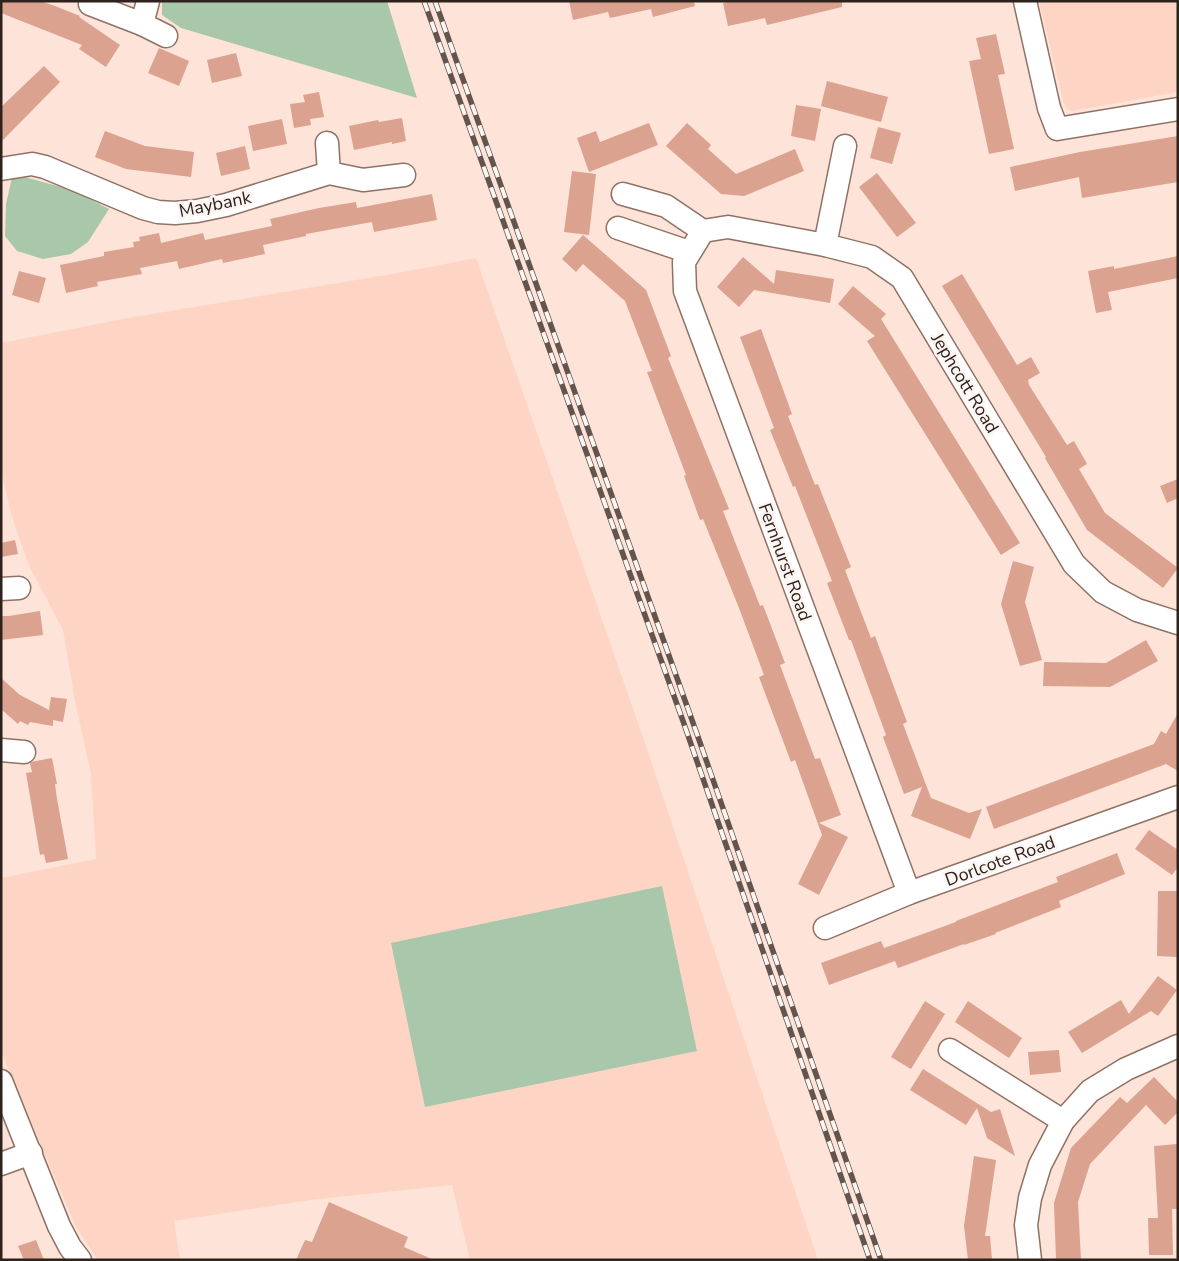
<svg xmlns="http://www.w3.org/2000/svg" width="1179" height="1261" viewBox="0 0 1179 1261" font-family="'Nunito Sans',sans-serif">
  <rect width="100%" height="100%" fill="#fee3d8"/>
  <g fill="#fed5c4">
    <path d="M1039,1h139v91l-106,19 -5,-2 -3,-5z"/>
    <path d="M476,258l170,488 172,514h-348l-18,-75 -142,15 -136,21 6,39h-82l-22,-33 -75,-175v-174l95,-19 -5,-85 -16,-73 -12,-71 -34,-64 -18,-52 -10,-45v-126l127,-25 270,-45z"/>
  </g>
  <g fill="#a8c7ab">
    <path d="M162,1h225l30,97 -236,-70 -19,-13z"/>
    <path d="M21,176l51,14 37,19 -21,33 -17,12 -28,5 -26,-8 -12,-15 1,-32 6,-27z"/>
    <path d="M662,886l35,165 -272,56 -34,-164z"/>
  </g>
  <g fill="#dba28f">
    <path d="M1,1h39l15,5 25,10 -1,1 41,28 -14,22 -27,-18 3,-4 -81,-32z"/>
    <path d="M569,1h125l1,5 -42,11 -2,-8 -41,9 -2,-6 -35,8z"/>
    <path d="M732,1h110v6l-75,18 -2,-7 -37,8 -5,-23z"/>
    <path d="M996,34l9,40 -7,1 16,74 -25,5 -20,-93 12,-2 -5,-21z"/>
    <path d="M159,48l30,13 -10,25 -31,-13z"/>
    <path d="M236,53l6,23 -30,7 -5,-23z"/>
    <path d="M44,66l16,16 -59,60v-35z"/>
    <path d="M827,81l61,16 -7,25 -60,-16z"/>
    <path d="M319,92l5,25 -14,2 1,6 -17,3 -4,-24 15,-2 -2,-7z"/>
    <path d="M796,105l25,4 -6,32 -24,-5z"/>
    <path d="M402,118l4,23 -14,3v-2l-38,8 -5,-24 29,-6 1,2z"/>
    <path d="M282,119l5,25 -34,7 -5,-25z"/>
    <path d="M649,123l9,22 -69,27 -12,-34 19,-7 4,11z"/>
    <path d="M687,123l24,22 -3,4 28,25 59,-25 9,22 -60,25 -23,-2 -55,-48z"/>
    <path d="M878,127l23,6 -9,31 -22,-6z"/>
    <path d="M105,131l40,15 49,6 -3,25 -65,-8 -31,-12z"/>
    <path d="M1178,136v46l-96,16 -3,-21 -64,14 -5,-24 70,-15z"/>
    <path d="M245,146l5,23 -29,7 -5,-23z"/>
    <path d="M572,171l24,3 -7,61 -25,-3z"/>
    <path d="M877,173l39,50 -19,14 -38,-50z"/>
    <path d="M432,194l5,26 -63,12 -2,-10 -66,12v2l-43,9 2,9 -42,9 -1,-4 -43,10 -2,-8 -37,7 2,6 -45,8 1,4 -32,7 -6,-28 44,-9v-4l30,-5 -1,-5 7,-1 -1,-4 20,-4 2,10 42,-10 2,7 67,-14 -2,-7 49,-11 37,-6 1,6z"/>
    <path d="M583,235l63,55 25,66 -3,2 61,151 -6,2 37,95 3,-1 22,58 -5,2 35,94 5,-1 21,57 -22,8 29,14 -29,58 -21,-11 24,-49 -27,-75 -4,2 -32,-85 5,-2 -25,-67 -36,-89 -3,1 -16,-44 2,-1 -39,-103 5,-1 -27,-70 -42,-37 -7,8 -14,-13z"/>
    <path d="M1178,256v22l-70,14 4,18 -16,3 -8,-42 26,-5v3z"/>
    <path d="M743,257l31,27 2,-14 58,9 -4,24 -76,-13 -15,17 -22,-20z"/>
    <path d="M19,271l27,7 -7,25 -27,-8z"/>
    <path d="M962,274l55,91 14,-8 9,16 -12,7 1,5 38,60 7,-4 13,23 -8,5 26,44 73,55 -15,20 -76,-58 -42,-72 1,-1 -104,-171z"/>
    <path d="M853,286l33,28 -5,5 139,224 -19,12 -134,-214 8,-5 -37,-32z"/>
    <path d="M761,329l31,85 -4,2 27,69 3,-1 33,83 -6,3 26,68 4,-2 32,86 -4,2 28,74 38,15 13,-4 -12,30 -59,-23 11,-29 -18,7 -21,-57 3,-2 -35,-95h-2l-22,-57 5,-2 -37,-95 -2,1 -23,-57 4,-2 -34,-91z"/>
    <path d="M1178,479v19l-11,5 -7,-17z"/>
    <path d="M15,540l3,14 -17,3v-14z"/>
    <path d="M1013,561l21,6 -9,35 17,58 -22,6 -19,-62z"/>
    <path d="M40,611l3,24 -42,5v-24h8z"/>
    <path d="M1146,640l12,21 -48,26 -67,-1 1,-24 62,1z"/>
    <path d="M1,678l19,17 29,15 2,-13 16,2 -4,23 -10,-2v6l-23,-4 -2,3 -8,-4 -2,3 -17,-15z"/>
    <path d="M1178,713v58l-12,-7 -172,65 -8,-22 168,-63 7,-13 5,3z"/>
    <path d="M52,758l5,26h-2l2,15 11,60 -22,4 -2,-9 -4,1 -14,-82 6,-1 -2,-8 1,-2z"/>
    <path d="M1149,830l29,20v17l-6,8 -37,-26z"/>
    <path d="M1117,853l8,21 -66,27 2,6 -66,26 1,1 -32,11v-1l-66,24 -3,-7 -66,24 -8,-22 60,-22 3,7 72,-26v-1l102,-39 -2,-5z"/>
    <path d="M1158,891h20v66l-21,-1z"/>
    <path d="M1158,976l19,14 -19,26 -7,-5 -69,42 -14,-21 53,-32 8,14z"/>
    <path d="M925,1001l20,13 -34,55 -20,-12z"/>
    <path d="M968,1001l54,37 -13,20 -54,-36z"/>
    <path d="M1059,1050l2,22 -31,3 -2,-23z"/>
    <path d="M923,1069l68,43 9,-3 15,47 -28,-18 -10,-30 -11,17 -56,-35z"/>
    <path d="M1154,1077l24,25v10l-13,13 -19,-20 -56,59 -12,38 3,58h-25l-2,-57 17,-55 49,-51 7,6z"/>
    <path d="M1177,1144l1,65h-6l1,46h-24l-1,-37h10l-4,-72z"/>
    <path d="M974,1156l22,4 -11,76h5l2,24h-24l-4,-34z"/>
    <path d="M329,1202l79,35 -4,10 30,13h-138l9,-20 7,2z"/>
    <path d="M36,1240l8,20h-20l-6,-14z"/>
  </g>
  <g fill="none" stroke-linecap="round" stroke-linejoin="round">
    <g stroke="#8f7265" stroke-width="25">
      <g id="minor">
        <path d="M148,1l-6,23 24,12"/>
        <path d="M1025,1l24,107 8,21 121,-20"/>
        <path d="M90,4l52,20"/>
        <path d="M327,143l2,30"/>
        <path d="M1,169l31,-5 13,3 98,41 15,4 17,1 22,-2 29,-6 103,-32 34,7 41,-5"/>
        <path d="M623,194l43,12 37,25"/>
        <path d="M618,228l71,24"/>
        <path d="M703,231l-19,31 1,29 224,602"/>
        <path d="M703,231l25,-4 97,18 47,12 30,21 172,286 29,28 34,18 41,13"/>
        <path d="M825,245l20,-99"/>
        <path d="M1,589l18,-1"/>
        <path d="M1,750l23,2"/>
        <path d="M825,928l84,-35 269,-96"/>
        <path d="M950,1050l113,71"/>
        <path d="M1,1081l58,145 11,21 10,13"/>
        <path d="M1,1164l30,-11"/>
        <path d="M1030,1260l-4,-35 4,-27 10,-33 23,-44 27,-30 36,-22 52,-23"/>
      </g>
    </g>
    <use href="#minor" stroke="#fff" stroke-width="22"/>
    <g stroke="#63544d" stroke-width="5.5">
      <g id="rail">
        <path d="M424,1l259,720 187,539"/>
        <path d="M435,1l262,733 184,526"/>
      </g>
    </g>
    <use href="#rail" stroke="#fcf5f2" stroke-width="4" stroke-dasharray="11" stroke-linecap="butt"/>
  </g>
  <g text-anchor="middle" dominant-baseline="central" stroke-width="5" stroke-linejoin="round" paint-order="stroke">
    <g font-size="18" fill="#2d221c" stroke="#fcf5f2">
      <text transform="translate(215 204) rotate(-11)">Maybank</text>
      <text transform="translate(965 383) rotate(59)">Jephcott Road</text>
      <text transform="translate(785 562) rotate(70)">Fernhurst Road</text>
      <text transform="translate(1000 861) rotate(-20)">Dorlcote Road</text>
    </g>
  </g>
  <rect width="1179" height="1261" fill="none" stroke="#2d221c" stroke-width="5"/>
</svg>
